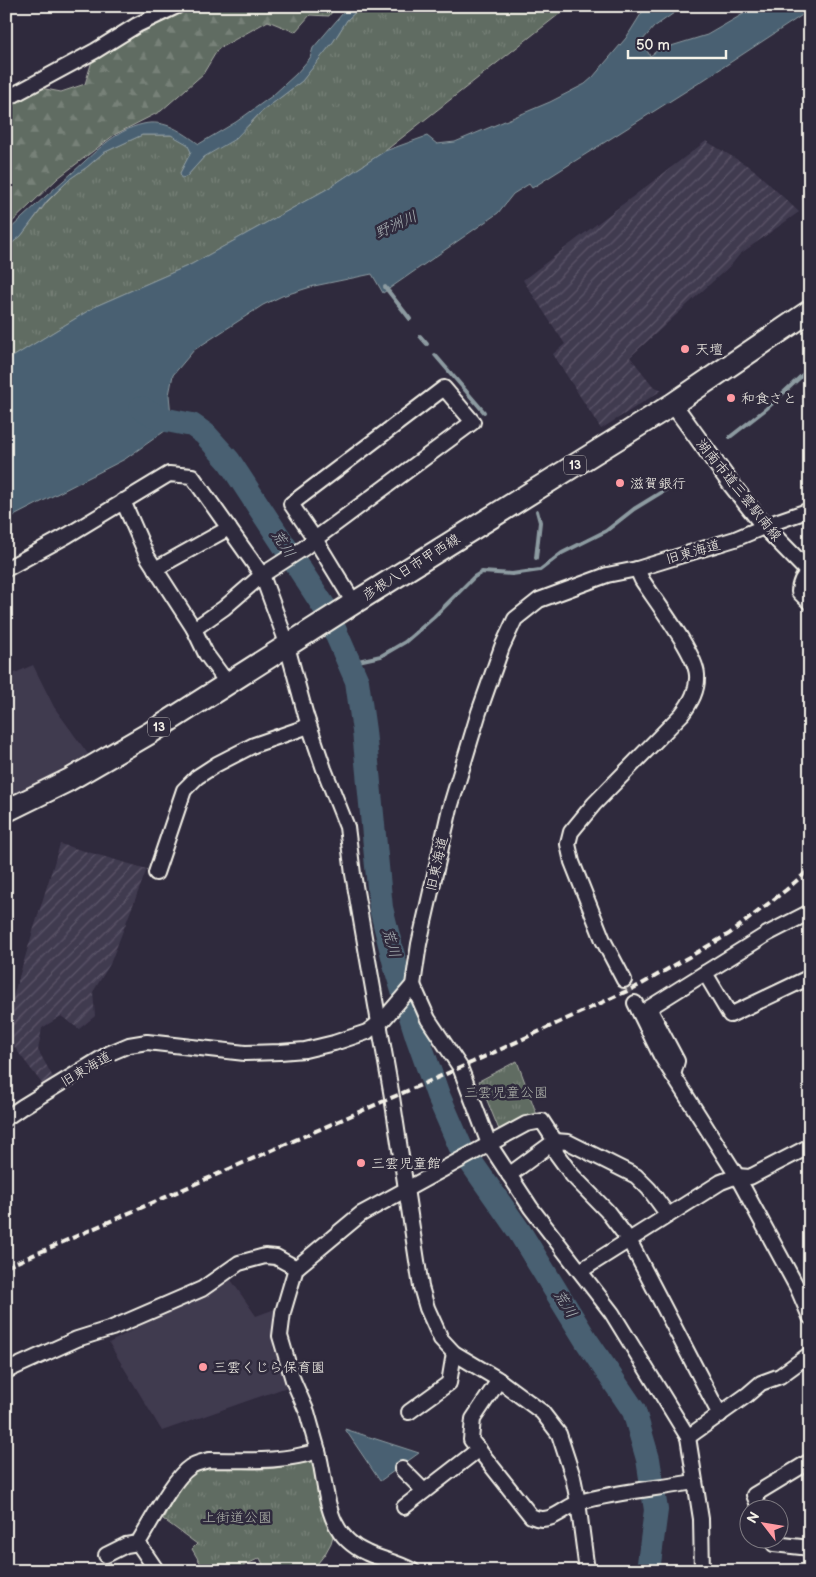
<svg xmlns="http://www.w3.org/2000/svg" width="816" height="1577" viewBox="0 0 816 1577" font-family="'Balsamiq Sans','Klee One',sans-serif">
  <defs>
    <pattern id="industrial-furrows" width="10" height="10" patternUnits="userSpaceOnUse" patternTransform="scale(1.25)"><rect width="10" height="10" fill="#413a50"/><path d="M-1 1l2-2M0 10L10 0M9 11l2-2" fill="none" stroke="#5d5769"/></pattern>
    <pattern id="grass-tufts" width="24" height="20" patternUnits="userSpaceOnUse" patternTransform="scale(1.25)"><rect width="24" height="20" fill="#606c62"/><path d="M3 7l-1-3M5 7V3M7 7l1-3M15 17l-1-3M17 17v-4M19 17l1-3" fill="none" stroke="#778178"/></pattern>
    <pattern id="forest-firs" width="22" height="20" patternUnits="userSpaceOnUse" patternTransform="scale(1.25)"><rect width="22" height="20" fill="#606c62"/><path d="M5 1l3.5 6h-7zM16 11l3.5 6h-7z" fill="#778178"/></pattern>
  </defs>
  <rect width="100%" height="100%" fill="#2f2a3d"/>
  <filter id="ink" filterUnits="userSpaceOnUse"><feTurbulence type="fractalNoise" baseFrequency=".02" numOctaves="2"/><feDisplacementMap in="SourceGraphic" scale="10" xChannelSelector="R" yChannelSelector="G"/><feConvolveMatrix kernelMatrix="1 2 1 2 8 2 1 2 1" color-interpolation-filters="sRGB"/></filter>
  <g filter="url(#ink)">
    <g fill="#413a50">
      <path d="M33,665l21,42 34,47 -79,45 -3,-5v-117z"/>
      <path d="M229,1277l27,39 19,-7 -2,39 17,38 -128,45 -53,-88z"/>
    </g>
    <g fill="url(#industrial-furrows)">
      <path d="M706,141l47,28 46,43 -59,42 -8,10 -102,93 23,29 9,4 -61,39 -48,-75 12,-10 -42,-64z"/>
      <path d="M60,844l87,25 -37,95 -17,28 2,24 -16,13 -18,-13 -19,12 -4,22 16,29 -11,6 -37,-49v-17z"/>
    </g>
    <g fill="url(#grass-tufts)" stroke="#aaaea5">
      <path d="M362,6h210l-14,9 -173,136 -58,38 -135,75 -96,42 -90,55v-113l15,-12 26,-34 24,-24 16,-11 16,-14 39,-18h29l17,9 3,8 -11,21 6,4 18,-20 45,-32 11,-12 42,-32 31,-39 14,-22z"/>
      <path d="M517,1061l20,54 -35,22 -23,-56z"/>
      <path d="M315,1461l6,33 12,42 -2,7 -6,11 -7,9 -13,8h-39l-6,-13 -28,13h-27l-13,-22 5,-5 -34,-25c8,-15 16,-34 30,-45 17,-13 52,-3 72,-5 17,-1 33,-5 50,-8z"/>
    </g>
    <path fill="url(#forest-firs)" stroke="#aaaea5" d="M187,6h149l-7,10 -19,-1 -15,17 -27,-11 -50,28 -15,25 -42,37 -47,24 -56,43 -52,50v-126l29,-15 26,5 24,-8 7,-23 42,-31z"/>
    <g fill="#486172" stroke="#8d9ba1">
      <path d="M349,6h13l-15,14 -14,22 -31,39 -42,32 -25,26 -31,18 -18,20 -5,1 -1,-5 11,-21 -4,-8 -16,-9h-29l-39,18 -16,14 -16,11 -24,23 -26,35 -15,12v-15c21,-20 43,-40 65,-59 21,-19 44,-44 72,-50 22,-5 39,8 56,20l37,-22 36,-26 24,-22 14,-16 3,-10z"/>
      <path d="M646,6h38l-30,21 -12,14 8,15 8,-6 49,-15 50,-29h53v4l-108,71 -170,107 -3,-4 -16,10 -15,19 -115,80 -11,-19 -58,12 -32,10 -19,9 -69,45 -21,25 -4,20 3,31 -47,33 -119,61v-159l90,-55 96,-42 135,-75 58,-38 42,-15 10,8 18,-2 95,-40 35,-18 8,-7 33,-39z"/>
      <path d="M345,1429l74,24 -39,28z"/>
    </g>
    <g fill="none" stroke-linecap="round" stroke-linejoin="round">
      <g stroke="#8d9ba1" stroke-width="4">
        <path d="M385,287l25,32"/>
        <path d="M420,336l7,8"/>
        <path d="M435,355l49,57"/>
        <path d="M730,437l36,-28 44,-41"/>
        <path d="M536,558l4,-36 -3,-11"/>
        <path d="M349,663l32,-7 24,-14 29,-25 40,-40 8,-5 30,2 28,-4 22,-17 44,-22 28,-22 44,-27"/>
      </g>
      <path stroke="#486172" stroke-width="24" d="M141,408l21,11 30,6 13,9 24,27 96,147 32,73 7,50 17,177 15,60 21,68 21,59 23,53 58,83 67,109 48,71 14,48 8,51 -8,61"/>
      <path stroke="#4d4857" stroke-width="14" stroke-dasharray="14 7" stroke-linecap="butt" d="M624,980l11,23"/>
      <g stroke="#f4f1e8" stroke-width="18">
        <g id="minor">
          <path d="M6,99l89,-48 42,-26 40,-19"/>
          <path d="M123,501l24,55 47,73 12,25 22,30"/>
          <path d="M6,569l62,-34 101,-61 23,2 70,99 22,60 22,81 18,53 23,58 6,47 39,223 29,190 6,21 14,31 13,14 42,25 46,34 17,22 14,43 5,25 9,69"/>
          <path d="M155,569l74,-41"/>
          <path d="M810,570c-7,6 -11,13 -11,22l11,11"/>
          <path d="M194,629l30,-21 38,-33 42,-27 11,-9 -24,-35 153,-116 29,34 -158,117 39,64"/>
          <path d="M156,873l28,-83 13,-13 20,-13 37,-19 55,-19"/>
          <path d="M705,973l25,42 80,-38"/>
          <path d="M624,980l-21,-40 -31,-78 -4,-18 3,-12 23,-28 88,-90c9,-12 16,-24 15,-39 -1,-21 -42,-75 -55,-95l-5,-11"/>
          <path d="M413,985l15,34 32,48 29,77 42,64 81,105 76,124 13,82 1,52"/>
          <path d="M635,1003l26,53 76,120 61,113 12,28"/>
          <path d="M673,1075l4,-14 -28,-53 118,-74 43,-22"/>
          <path d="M6,1118l16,-11 88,-54 19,-8 18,-3 98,11 35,-1 25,-2 29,-7 33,-11 17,-13 29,-34 6,-41 31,-136 29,-96 23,-65 13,-28 24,-19 68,-25 30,-6 98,-30 43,-18 32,-11"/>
          <path d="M509,1175l46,-34 13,1 68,34 13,13 19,26"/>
          <path d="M580,1271l141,-89 16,-6 13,1 60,-31"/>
          <path d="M6,1371l71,-32 35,-11 90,-39 37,-26 26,-7 11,1 20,11"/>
          <path d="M499,1380l-26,39 -2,21 60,76c20,10 31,-8 49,-14 37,-11 76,-13 114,-20"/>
          <path d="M409,1412l40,-29 5,-30"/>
          <path d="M688,1437l59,-42 14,-12 19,-7 30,-22"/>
          <path d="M318,1451c10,38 5,83 49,102 15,7 31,9 46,18"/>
          <path d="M402,1469l22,22"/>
          <path d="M404,1507l75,-58"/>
          <path d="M760,1510l-6,-15 56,-34"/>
          <path d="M772,1540l2,4 36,4"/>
          <path d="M106,1555l20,-10 12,-2"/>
          <path d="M157,1571l-19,-28c12,-19 35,-65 52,-76 5,-4 12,-5 19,-7 39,0 70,3 109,-9l-11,-39 -14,-32 -13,-44 3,-24 13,-44 65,-54 165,-90 16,-3 13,20 1,12 16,22 35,36 22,29 91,175"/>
        </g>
      </g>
      <g stroke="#f4f1e8" stroke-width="20">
        <path id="tertiary" d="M673,404l58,80 34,43 45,46"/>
      </g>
      <g stroke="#f4f1e8" stroke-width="25">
        <path id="primary" d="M6,811l63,-31 81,-47 204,-130 319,-199 137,-93"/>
      </g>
      <use href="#minor" stroke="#2f2a3d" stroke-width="14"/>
      <use href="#tertiary" stroke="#2f2a3d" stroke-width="16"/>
      <use href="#primary" stroke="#2f2a3d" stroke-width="21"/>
      <path stroke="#f4f1e8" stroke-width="4" stroke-dasharray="8 4" stroke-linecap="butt" d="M6,1267l467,-205 167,-77 89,-51 57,-44 24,-21"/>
    </g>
  </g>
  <g fill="#ff9aa2" stroke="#2f2a3d" stroke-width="2">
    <circle cx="685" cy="349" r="5"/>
    <circle cx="731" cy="398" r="5"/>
    <circle cx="620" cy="483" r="5"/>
    <circle cx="361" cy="1163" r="5"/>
    <circle cx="203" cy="1367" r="5"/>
  </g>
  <g text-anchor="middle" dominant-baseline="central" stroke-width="5" stroke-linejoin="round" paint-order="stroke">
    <g fill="#2f2a3d" stroke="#b9b5b5" stroke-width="1">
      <rect x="564" y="455.5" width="22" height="19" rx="4"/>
      <rect x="148" y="717.5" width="22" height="19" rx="4"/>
    </g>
    <g font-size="12" font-weight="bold" fill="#f4f1e8">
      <text x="575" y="465">13</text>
      <text x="159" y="727">13</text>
    </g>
    <g font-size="14" fill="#f4f1e8" stroke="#2f2a3d" text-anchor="start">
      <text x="695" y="349">天壇</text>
      <text x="741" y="398">和食さと</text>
      <text x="630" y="483">滋賀銀行</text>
      <text x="371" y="1163">三雲児童館</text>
      <text x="213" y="1367">三雲くじら保育園</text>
    </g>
    <g font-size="14" fill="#f4f1e8" stroke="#2f2a3d">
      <text transform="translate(739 490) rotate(51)">湖南市道三雲駅南線</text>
      <text transform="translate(693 552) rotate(-16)">旧東海道</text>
      <text transform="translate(411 567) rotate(-32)">彦根八日市甲西線</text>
      <text transform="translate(437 864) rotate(-77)">旧東海道</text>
      <text transform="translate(86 1069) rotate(-30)">旧東海道</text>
    </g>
    <g font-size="14" fill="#b1b5ac" stroke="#2f2a3d">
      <text x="506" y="1092">三雲児童公園</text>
      <text x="237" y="1517">上街道公園</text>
    </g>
    <g font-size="15" font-style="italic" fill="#afb7b9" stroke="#2f2a3d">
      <text transform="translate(396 225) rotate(-25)">野洲川</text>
      <text transform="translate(283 544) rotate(57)">荒川</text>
      <text transform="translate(391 943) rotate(74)">荒川</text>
      <text transform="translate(565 1304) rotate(58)">荒川</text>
    </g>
  </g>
  <rect width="816" height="1577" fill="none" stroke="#2f2a3d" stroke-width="25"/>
  <rect x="12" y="12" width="791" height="1552" fill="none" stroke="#f4f1e8" stroke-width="2" filter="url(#ink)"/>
  <g transform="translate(764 1524) rotate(301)"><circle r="24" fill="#2f2a3d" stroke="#7e7a81"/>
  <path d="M0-4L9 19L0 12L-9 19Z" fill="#ff9aa2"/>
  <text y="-8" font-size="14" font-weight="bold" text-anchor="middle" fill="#f4f1e8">N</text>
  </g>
  <path d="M628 50v8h98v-8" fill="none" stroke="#f4f1e8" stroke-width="2.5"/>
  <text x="636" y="50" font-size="15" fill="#f4f1e8" stroke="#2f2a3d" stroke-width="4" paint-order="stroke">50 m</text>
</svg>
